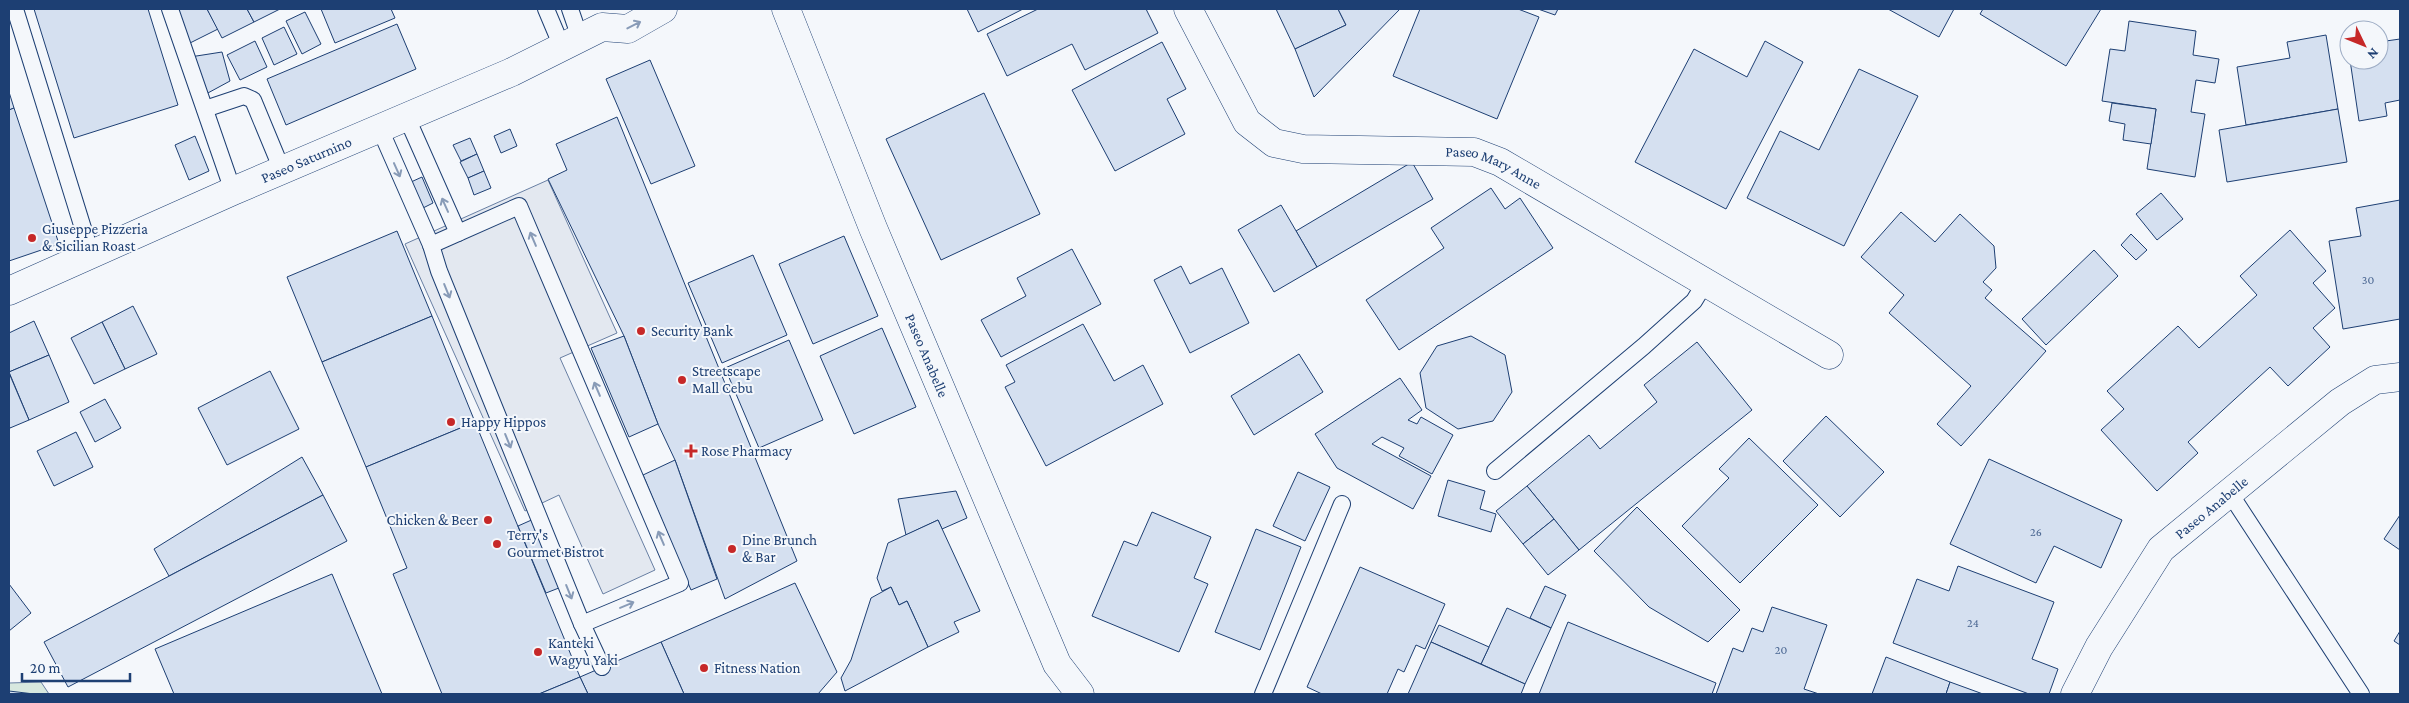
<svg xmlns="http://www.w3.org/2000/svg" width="2409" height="703" viewBox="0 0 2409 703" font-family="'Crimson Pro',serif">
  <rect width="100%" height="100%" fill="#f4f7fb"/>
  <path fill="#d7e8df" stroke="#687fa3" d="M41,682l8,12h-40v-11z"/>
  <path fill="#e3e8f0" stroke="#687fa3" d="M548,180l69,153 -57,25 95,212 -52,24 -44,-99 -34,16 -120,-267z"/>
  <g fill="#d5e0f0" stroke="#1d3f73">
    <path d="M34,9h114l30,96 -104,33z"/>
    <path d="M181,9h26l11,20 -30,15 -16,-31z"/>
    <path d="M207,9h40l7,13 -32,16z"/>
    <path d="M247,9h33l-26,13z"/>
    <path d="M321,9h70l4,9 -60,25z"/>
    <path d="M967,9h56l-45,23z"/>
    <path d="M1038,9h108l12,24 -73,37 -13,-26 -65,32 -20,-42z"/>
    <path d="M1276,9h62l8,16 -51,24z"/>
    <path d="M1338,9h62l-86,88 -19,-48 51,-24z"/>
    <path d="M1420,9h98l21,8 -42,102 -104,-43z"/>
    <path d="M1538,9h20l-3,6z"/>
    <path d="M1888,9h66l-15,28z"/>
    <path d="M1983,9h118l-35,57 -86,-52z"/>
    <path d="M305,12l16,32 -19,10 -16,-33z"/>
    <path d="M2129,21l67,10 -3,24 26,4 -4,24 -19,-3 -5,32 14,2 -10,63 -48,-8 9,-60 -54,-8 8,-52 15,2z"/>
    <path d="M397,24l19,45 -130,56 -19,-46z"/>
    <path d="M284,27l13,27 -23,11 -12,-27z"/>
    <path d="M2326,35l12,74 -92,16 -9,-58 53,-9 -3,-16z"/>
    <path d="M2400,39v61l-15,3 2,13 -28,5 -9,-61h29v-18z"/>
    <path d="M255,41l12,26 -27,13 -13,-25z"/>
    <path d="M1765,41l38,21 -77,147 -91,-47 59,-113 53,28z"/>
    <path d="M1162,42l24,47 -19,10 18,35 -70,37 -43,-81z"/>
    <path d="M222,52l8,29 -24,13 -16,-37z"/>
    <path d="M650,60l45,106 -44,18 -45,-105z"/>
    <path d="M1859,69l59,27 -74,150 -97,-48 33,-67 39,19z"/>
    <path d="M9,92l5,16 -5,2z"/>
    <path d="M984,93l56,121 -99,46 -55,-121z"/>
    <path d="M2112,103l44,6 -5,35 -28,-4 2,-16 -16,-3z"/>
    <path d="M14,108l45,136 -50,17v-151z"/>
    <path d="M2338,109l9,53 -120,20 -8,-52z"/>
    <path d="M617,117l180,444 -72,38 -50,-139 -17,-36 -34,-88 -76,-157 19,-9 -11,-26z"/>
    <path d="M510,129l7,17 -16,7 -7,-17z"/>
    <path d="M195,136l14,35 -20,9 -14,-35z"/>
    <path d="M470,138l7,16 -16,7 -8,-16z"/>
    <path d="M477,154l7,17 -16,7 -8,-16z"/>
    <path d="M1412,162l21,37 -116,68 -21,-36z"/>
    <path d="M484,171l7,17 -17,7 -6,-17z"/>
    <path d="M422,177l11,26 -10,5 -12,-26z"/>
    <path d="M1491,188l14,21 15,-11 33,50 -154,102 -33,-50 78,-52 -13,-20z"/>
    <path d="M2161,193l22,26 -26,21 -21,-26z"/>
    <path d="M2400,200v119l-57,10 -14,-88 32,-5 -5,-28z"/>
    <path d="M1281,205l36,62 -43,25 -36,-62z"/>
    <path d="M1901,212l34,30 25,-28 34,32 2,22 -13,14 9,8 -7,8 61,53 -85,95 -24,-22 34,-38 -82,-73 15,-18 -43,-38z"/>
    <path d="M2290,230l36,41 -13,12 22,25 -22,20 17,19 -42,39 -18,-19 -82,75 10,11 -41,38 -56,-61 23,-21 -17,-18 71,-65 21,22 58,-53 -17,-19z"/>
    <path d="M397,231l35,85 -110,46 -35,-85z"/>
    <path d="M2131,234l16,16 -11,10 -15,-15z"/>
    <path d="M844,236l34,80 -65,28 -34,-80z"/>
    <path d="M1072,249l29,55 -100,53 -20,-37 45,-24 -9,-18z"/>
    <path d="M2094,250l24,26 -72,69 -24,-26z"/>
    <path d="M753,255l34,80 -65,28 -34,-80z"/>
    <path d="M1181,266l9,18 32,-16 27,55 -59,30 -36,-73z"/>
    <path d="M133,306l24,48 -32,15 -23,-47z"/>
    <path d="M432,316l43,106 -109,45 -44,-105z"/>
    <path d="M34,321l15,34 -40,17v-39z"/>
    <path d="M102,322l23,47 -31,15 -23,-46z"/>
    <path d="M1083,324l31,57 29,-16 20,39 -117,62 -41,-79 10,-5 -9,-17z"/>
    <path d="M882,328l34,79 -62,27 -34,-78z"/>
    <path d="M624,336l34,88 -29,13 -38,-89z"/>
    <path d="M1471,336l34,19 7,37 -19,29 -35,8 -32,-21 -6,-35 17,-27z"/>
    <path d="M789,340l34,80 -64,28 -34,-80z"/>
    <path d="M1697,342l55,68 -173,140 -52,-64 62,-51 11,14 57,-47 -13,-17z"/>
    <path d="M1299,354l24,38 -69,43 -23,-39z"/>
    <path d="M49,355l20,47 -40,18 -20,-48z"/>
    <path d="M270,371l29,58 -72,36 -29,-57z"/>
    <path d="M9,373l20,47 -19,8 -1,-3z"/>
    <path d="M1400,378l22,32 -14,10 9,4 4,-7 32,18 -21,39 -33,-18 5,-8 -22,-11 -10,7 59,32 -18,33 -76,-41 -22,-34z"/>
    <path d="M105,399l16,29 -26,14 -15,-30z"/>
    <path d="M1826,416l58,56 -44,45 -57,-56z"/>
    <path d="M475,422l105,255 -41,17h-97l-49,-120 14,-6 -41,-101z"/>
    <path d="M76,432l17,35 -39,19 -17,-35z"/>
    <path d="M1749,438l69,67 -78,78 -58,-57 47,-48 -10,-9z"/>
    <path d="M302,457l21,38 -154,81 -15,-27z"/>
    <path d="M1989,459l133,61 -21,48 -47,-22 -18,37 -86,-39z"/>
    <path d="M675,460l42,119 -26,11 -48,-115z"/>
    <path d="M1298,472l32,15 -25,54 -32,-15z"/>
    <path d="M1448,480l37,11 -5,18 16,5 -5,18 -53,-16z"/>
    <path d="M1527,486l27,33 -31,25 -27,-33z"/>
    <path d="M956,491l11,27 -25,11 -4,-9 -32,15 -8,-36z"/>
    <path d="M323,495l24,46 -279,146 -24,-45z"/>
    <path d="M1637,507l103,103 -32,32 -59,-35 -55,-56z"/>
    <path d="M1152,512l59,25 -17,41 14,6 -29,68 -87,-36 32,-75 13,5z"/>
    <path d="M2400,515v35l-16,-11z"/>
    <path d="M536,518l28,68 -18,7 -28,-67z"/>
    <path d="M1554,519l25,31 -31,25 -25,-31z"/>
    <path d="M938,520l42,91 -26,11 5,10 -31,15 -21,-46 -8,4 -8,-18 -9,4 -5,-13 11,-35z"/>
    <path d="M1256,529l45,18 -41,103 -45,-18z"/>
    <path d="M1958,566l96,36 -22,57 26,10 -9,25h-20l-136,-51 24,-64 32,12z"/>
    <path d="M1360,567l85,37 -20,45 -9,-4 -12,27 -6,-3 -11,25h-65l-15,-7z"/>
    <path d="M332,574l50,120h-208l-19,-45z"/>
    <path d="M795,583l42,89 -19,22h-134l-23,-52z"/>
    <path d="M9,584l22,29 -22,18z"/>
    <path d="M1545,586l21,9 -15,33 -21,-10z"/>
    <path d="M891,587l8,18 8,-4 21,46 -83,44 -4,-13 10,-18 20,-62z"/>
    <path d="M1772,607l55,18 -23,64 15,5h-103l17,-46 10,4 9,-24 11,4z"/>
    <path d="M1507,608l44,20 -26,56 -44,-20z"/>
    <path d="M1568,622l148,61 -4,11h-173z"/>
    <path d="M1439,625l50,22 -8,17 -50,-22z"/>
    <path d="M2400,631v14l-6,-4z"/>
    <path d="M661,642l23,52h-96l-8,-17z"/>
    <path d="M1431,642l94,42 -4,10h-113z"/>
    <path d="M1886,657l64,25 -4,12h-74z"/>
    <path d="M580,677l8,17h-49z"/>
    <path d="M1950,682l33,12h-37z"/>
    <path d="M9,691l25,3h-25z"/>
  </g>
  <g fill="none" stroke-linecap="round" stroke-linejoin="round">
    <g stroke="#1d3f73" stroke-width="18">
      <g id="lane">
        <path d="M15,9l76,245"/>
        <path d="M170,9l63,182"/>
        <path d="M546,9l16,38"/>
        <path d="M570,9l10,29"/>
        <path d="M205,109l39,-13 9,4 29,70"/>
        <path d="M407,118l51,115"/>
        <path d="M380,129l51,116 8,26 143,353 20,43"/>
        <path d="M431,245l88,-39 161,377 -98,41"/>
        <path d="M1495,471l149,-125 50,-45 11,-18"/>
        <path d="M2229,492l132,202"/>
        <path d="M1263,694l79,-190"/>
      </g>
    </g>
    <g stroke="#1d3f73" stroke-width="29">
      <g id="street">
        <path id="s1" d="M786,9l87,219 184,436 23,30"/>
        <path id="s2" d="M1188,9l59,113 27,21 29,6 171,3 26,10 329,193"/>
        <path id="s3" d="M2075,694l24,-47 62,-98 179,-147 35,-22 25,-3"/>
      </g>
    </g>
    <g stroke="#1d3f73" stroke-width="29">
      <g id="secondary">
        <path id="s4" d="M9,291l224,-100 279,-119 90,-45 26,2 35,-20"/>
      </g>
    </g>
    <use href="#lane" stroke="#f4f7fb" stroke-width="16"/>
    <use href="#street" stroke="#f4f7fb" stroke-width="28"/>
    <use href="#secondary" stroke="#f4f7fb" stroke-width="28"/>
  </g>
  <defs><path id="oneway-shaft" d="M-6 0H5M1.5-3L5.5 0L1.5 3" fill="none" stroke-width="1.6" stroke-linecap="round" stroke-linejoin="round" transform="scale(1.25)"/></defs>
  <g stroke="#889bb7">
    <use href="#oneway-shaft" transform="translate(634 25) rotate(-27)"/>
    <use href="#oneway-shaft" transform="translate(397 170) rotate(66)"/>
    <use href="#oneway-shaft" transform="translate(445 205) rotate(-114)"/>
    <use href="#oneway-shaft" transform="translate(533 239) rotate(-113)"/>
    <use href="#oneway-shaft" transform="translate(447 291) rotate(68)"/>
    <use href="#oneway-shaft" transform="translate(597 389) rotate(-113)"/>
    <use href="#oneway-shaft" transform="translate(508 441) rotate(68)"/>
    <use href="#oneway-shaft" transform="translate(661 538) rotate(-113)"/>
    <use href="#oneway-shaft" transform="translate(569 592) rotate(68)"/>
    <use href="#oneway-shaft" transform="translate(627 605) rotate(-23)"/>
  </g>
  <g fill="#c62828" stroke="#f4f7fb" stroke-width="2">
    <circle cx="32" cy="238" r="5"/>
    <circle cx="641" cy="331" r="5"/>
    <circle cx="682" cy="380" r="5"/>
    <circle cx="451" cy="422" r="5"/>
    <path d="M688.5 443.5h5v5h5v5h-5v5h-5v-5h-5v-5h5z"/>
    <circle cx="488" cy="520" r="5"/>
    <circle cx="497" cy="544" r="5"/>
    <circle cx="732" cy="549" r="5"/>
    <circle cx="538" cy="652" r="5"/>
    <circle cx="704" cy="668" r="5"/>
  </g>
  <g text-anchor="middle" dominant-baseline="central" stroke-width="4" stroke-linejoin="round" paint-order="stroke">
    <g font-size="12" fill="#4b6792">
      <text x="2368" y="280">30</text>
      <text x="2036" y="532">26</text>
      <text x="1973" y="623">24</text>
      <text x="1781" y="650">20</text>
    </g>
    <g font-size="15" fill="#1d3f73" stroke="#f4f7fb">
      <text stroke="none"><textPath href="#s4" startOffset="325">Paseo Saturnino</textPath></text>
      <text stroke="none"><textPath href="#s2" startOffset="385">Paseo Mary Anne</textPath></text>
      <text stroke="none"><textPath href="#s1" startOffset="374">Paseo Anabelle</textPath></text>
      <text stroke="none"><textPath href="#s3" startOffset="234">Paseo Anabelle</textPath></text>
    </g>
    <g font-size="15" fill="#1d3f73" stroke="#f4f7fb" text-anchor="start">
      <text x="42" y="229">Giuseppe Pizzeria<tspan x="42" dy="17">&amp; Sicilian Roast</tspan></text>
      <text x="651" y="331">Security Bank</text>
      <text x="692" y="371">Streetscape<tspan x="692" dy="17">Mall Cebu</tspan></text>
      <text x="461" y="422">Happy Hippos</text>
      <text x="701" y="451">Rose Pharmacy</text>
      <text x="478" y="520" text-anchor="end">Chicken &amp; Beer</text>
      <text x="507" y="535">Terry's<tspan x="507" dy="17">Gourmet Bistrot</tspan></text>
      <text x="742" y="540">Dine Brunch<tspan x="742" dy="17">&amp; Bar</tspan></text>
      <text x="548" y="643">Kanteki<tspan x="548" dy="17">Wagyu Yaki</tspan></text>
      <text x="714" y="668">Fitness Nation</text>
    </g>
  </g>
  <rect width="2409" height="703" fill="none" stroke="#1d3f73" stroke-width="20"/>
  <g transform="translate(2364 45) rotate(133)"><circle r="24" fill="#f4f7fb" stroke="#9eadc5"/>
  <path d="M0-4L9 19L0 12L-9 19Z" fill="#c62828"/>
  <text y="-8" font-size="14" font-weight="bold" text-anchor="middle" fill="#1d3f73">N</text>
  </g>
  <path d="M22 673v8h108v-8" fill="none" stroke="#1d3f73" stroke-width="2.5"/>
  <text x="30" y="673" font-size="15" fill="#1d3f73" stroke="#f4f7fb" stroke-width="4" paint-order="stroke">20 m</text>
</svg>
